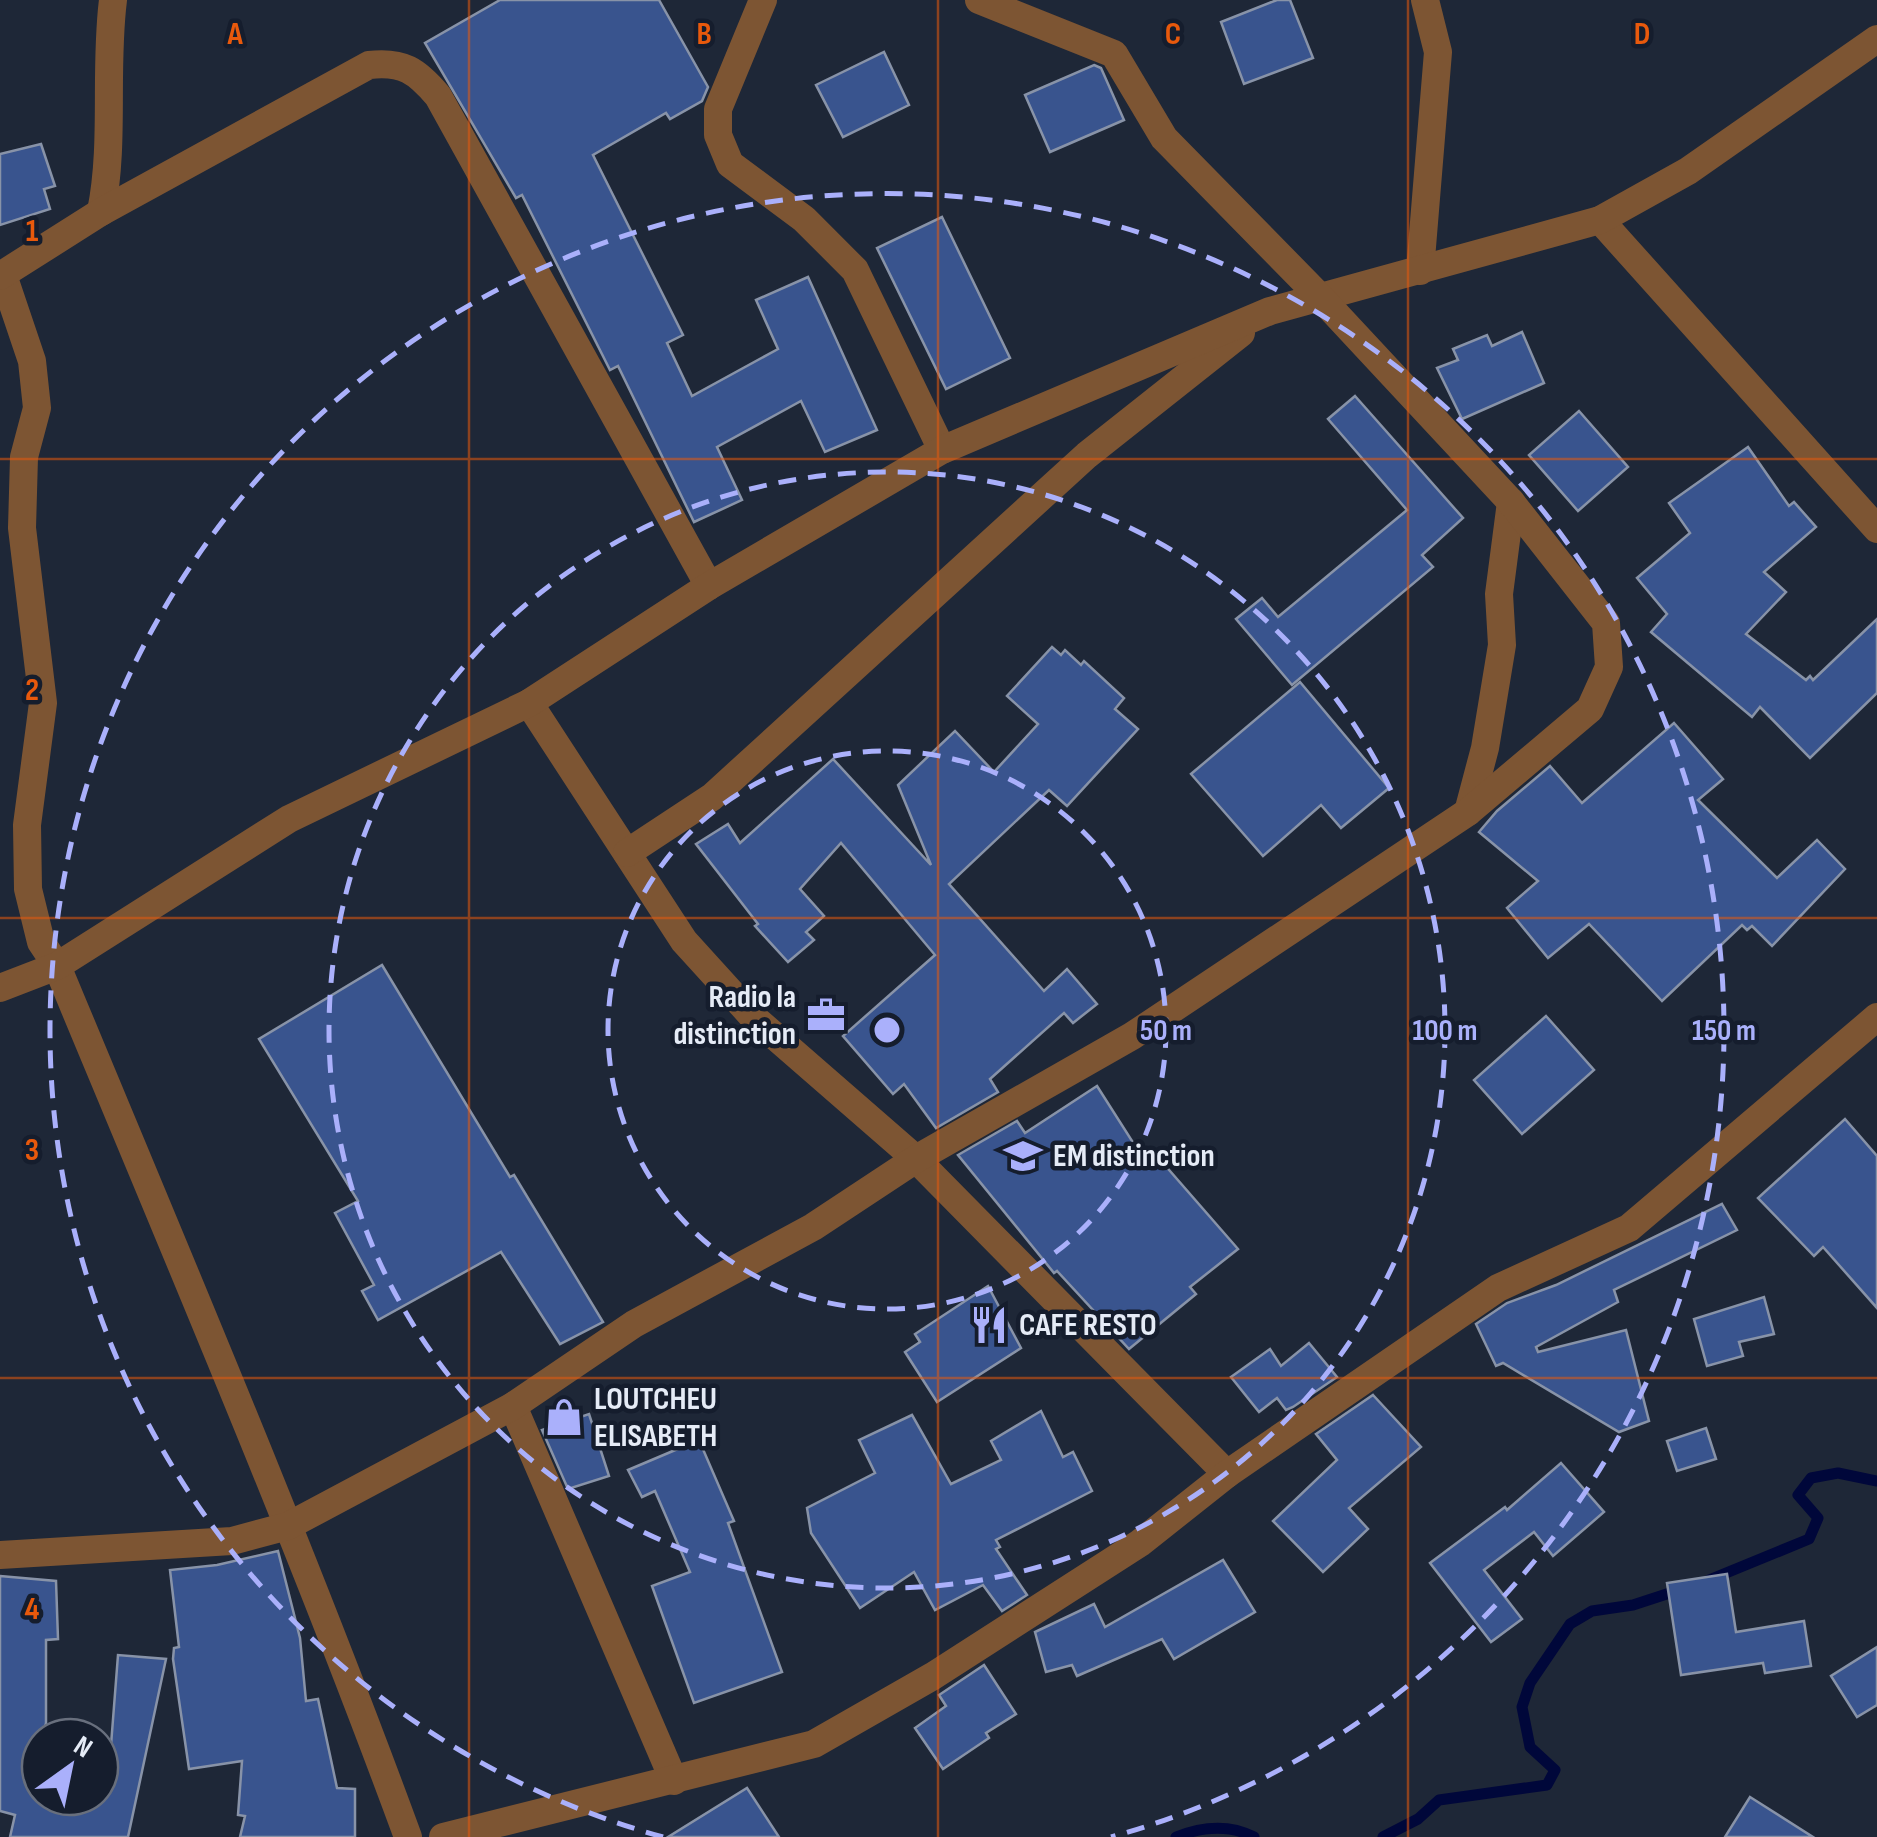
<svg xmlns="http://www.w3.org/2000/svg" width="1877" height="1837" viewBox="0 0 1877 1837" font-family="'Sofia Sans Condensed',sans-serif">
  <rect width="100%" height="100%" fill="#1e2737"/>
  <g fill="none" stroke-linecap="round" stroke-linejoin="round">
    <g stroke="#00073a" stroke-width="11">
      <path d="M1709,1580l100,-41 9,-21 -20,-23 13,-17 27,-5 39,8"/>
      <path d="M1176,1837c25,-10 53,-13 78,0"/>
      <path d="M1383,1837l35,-18 21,-19 108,-15 8,-15 -25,-23 -8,-40 8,-24 40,-59 22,-13 41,-6 49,-16"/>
    </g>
  </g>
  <g fill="#39548e" stroke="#8893a8" stroke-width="2.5">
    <path d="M500,0h159l49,87 -6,14 -32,18 -4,-6 -73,42 90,180 -16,8 25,53 86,-47 -22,-49 52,-23 69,153 -52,22 -24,-51 -84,46 25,53 -48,22 -76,-156 -8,4 -88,-175 -6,3 -91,-155z"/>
    <path d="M1277,0h13l23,58 -69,26 -23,-62z"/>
    <path d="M884,52l25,53 -66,32 -27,-52z"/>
    <path d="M1094,65l7,3 23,52 -74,32 -25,-57z"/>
    <path d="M41,144l14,42 -11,3 6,20 -50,16v-71z"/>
    <path d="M942,217l68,141 -64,31 -69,-141z"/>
    <path d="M1522,332l22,51 -82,36 -25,-51 21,-8 -5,-11 34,-14 5,11z"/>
    <path d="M1355,396l108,122 -41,37 11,12 -141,118 -56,-66 26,-21 16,19 129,-107 -79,-91z"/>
    <path d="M1579,411l49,56 -50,44 -49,-56z"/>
    <path d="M1748,447l41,59 5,-4 22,25 -52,45 22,20 -40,42 60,46 4,-4 3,4 64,-61v74l-67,65 -50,-51 -8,10 -101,-85 16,-18 -30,-36 53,-45 -21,-30z"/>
    <path d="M1052,647l9,8 4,-5 16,15 3,-4 40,37 -9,11 23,20 -71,77 -18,-16 -100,94 95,107 23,-22 30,35 -24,19 -9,-10 -74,66 8,13 -62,36 -32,-44 -11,10 -50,-58 92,-81 -94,-112 -41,46 24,27 -18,16 8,8 -26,22 -33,-36 3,-2 -62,-80 32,-20 12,19 93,-84 98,106 -33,-80 57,-54 39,41 44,-48 -31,-28z"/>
    <path d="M1300,682l89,106 -48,40 -20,-23 -58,51 -72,-82z"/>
    <path d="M1674,723l49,56 -25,21 79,78 40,-38 28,29 -73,77 -20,-20 -5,4 -5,-5 -80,76 -73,-77 -41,34 -41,-50 31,-27 -59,-49 18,-21 53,-45 32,37z"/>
    <path d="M382,965l128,212 4,-2 89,147 -43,22 -59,-92 -123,68 -16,-29 12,-6 -39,-72 23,-12 -99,-162z"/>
    <path d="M1546,1016l48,54 -72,64 -48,-54z"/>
    <path d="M1097,1086l49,77 10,-8 82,94 -48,38 6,7 -67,55 -72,-78 -3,2 -96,-118 59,-34 8,12z"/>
    <path d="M1845,1119l32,37v152l-54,-61 -9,9 -56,-58z"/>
    <path d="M1722,1204l15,26 -123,60 4,12 -82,45 2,5 88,-22 23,91 -30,11 -116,-69 -7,3 -20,-42 31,-21 49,-18z"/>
    <path d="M988,1286l33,62 -84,54 -32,-50 15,-10 -5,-8z"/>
    <path d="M1764,1297l10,37 -35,8 4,14 -36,10 -13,-47z"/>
    <path d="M1309,1343l28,34 -44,30 -7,3 -9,-12 -18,14 -28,-35 39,-28 11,17z"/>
    <path d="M1373,1395l48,52 -72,61 19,21 -45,43 -50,-51 64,-61 -21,-26z"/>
    <path d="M1041,1411l22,46 10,-5 19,39 -96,49 4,7 -4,2 31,46 -25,16 -19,-26 -48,25 -21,-38 -54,36 -49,-75 -4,-25 68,-35 -16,-33 53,-25 39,69 50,-24 -10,-19z"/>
    <path d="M589,1414l20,62 -41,13 -26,-59z"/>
    <path d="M1706,1428l10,31 -39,12 -10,-30z"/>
    <path d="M699,1440l35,81 -6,2 54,149 -88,31 -42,-117 38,-14 -35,-81 -13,6 -14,-27z"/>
    <path d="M1561,1463l43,49 -51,44 -19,-24 -50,38 38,49 -31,23 -61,-79 75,-56 2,3z"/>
    <path d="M278,1551l22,87 6,63 12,-2 19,89 18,1v48h-115l5,-21 -7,-1 4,-54 -53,8 -16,-110 1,-11 5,-1 -9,-77 47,-5z"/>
    <path d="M1223,1560l32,52 -81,47 -12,-20 -85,37 -5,-11 -26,7 -11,-40 59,-28 11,23z"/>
    <path d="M1727,1574l9,58 68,-11 7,45 -46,7 -2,-10 -82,12 -14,-92z"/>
    <path d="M0,1576l56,5 2,58 -12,1v83l-14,58 8,2v14h60v-28l9,2 9,-116 48,4 -38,178h-118l5,-22 -15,-4z"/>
    <path d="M1877,1647v58l-20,12 -26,-41z"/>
    <path d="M984,1665l32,49 -30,19 3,5 -46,31 -28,-41 31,-22 -7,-11z"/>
    <path d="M747,1788l32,49h-111z"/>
    <path d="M1750,1797l63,40h-88z"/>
  </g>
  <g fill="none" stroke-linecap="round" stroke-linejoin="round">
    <g stroke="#7d5533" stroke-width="28">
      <path d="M763,0l-45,109v26l12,29 74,55 51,51 87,180"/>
      <path d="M101,212c14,-70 3,-141 12,-212"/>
      <path d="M1600,220l277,309"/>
      <path d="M1420,271l18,-219 -13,-52"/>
      <path d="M3,275l29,86 5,47 -13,49 -2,71 21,175 -16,122 1,64 13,53 16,24c120,289 243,577 351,871"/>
      <path d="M0,276l101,-64 268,-147c34,-4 48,6 69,31l271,490"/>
      <path d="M529,703l155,238 70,77 162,141 311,315"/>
      <path d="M1468,812l17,-64 17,-103 -3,-51 12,-92"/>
      <path d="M627,853l85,-56 375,-342 154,-122"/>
      <path d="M0,988l57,-22 232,-147 240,-116 180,-117 233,-136 328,-139 330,-91 88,-49 189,-132"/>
      <path d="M513,1406l161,375"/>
      <path d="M0,1555l232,-14 56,-15 225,-120 121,-82 179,-97 103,-68 216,-123 336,-224 122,-103 19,-42 -3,-44 -95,-121 -190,-204 -157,-160 -50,-84 -135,-54"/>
      <path d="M443,1837l371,-93 119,-68 207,-133 87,-69 271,-186 131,-60 248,-211"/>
    </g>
  </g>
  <path fill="none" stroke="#e8590c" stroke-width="2.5" stroke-opacity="0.55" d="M469,0v1837M938,0v1837M1408,0v1837M0,459h1877M0,918h1877M0,1378h1877"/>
  <g fill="none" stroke="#aab0fb" stroke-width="5" stroke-dasharray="18 12">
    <circle cx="887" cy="1030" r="279"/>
    <circle cx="887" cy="1030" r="558"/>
    <path d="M663 1837A837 837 0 1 1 1111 1837"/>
  </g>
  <defs>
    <g id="office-bare" transform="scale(3)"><path d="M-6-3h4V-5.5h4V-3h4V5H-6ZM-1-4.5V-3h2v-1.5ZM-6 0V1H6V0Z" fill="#aab0fb" stroke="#151d2d" stroke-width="2.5" paint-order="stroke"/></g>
    <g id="school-bare" transform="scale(3)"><path d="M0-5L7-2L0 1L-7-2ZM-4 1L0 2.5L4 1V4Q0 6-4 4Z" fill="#aab0fb" stroke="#151d2d" stroke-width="2.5" paint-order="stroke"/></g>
    <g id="restaurant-bare" transform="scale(3)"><path d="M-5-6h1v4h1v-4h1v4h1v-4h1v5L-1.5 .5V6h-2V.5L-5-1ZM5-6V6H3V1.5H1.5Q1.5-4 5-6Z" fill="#aab0fb" stroke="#151d2d" stroke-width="2.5" paint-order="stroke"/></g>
    <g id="shop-bare" transform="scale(3)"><path d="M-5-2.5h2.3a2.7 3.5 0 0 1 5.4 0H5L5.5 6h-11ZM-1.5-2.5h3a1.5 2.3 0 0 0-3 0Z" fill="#aab0fb" stroke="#151d2d" stroke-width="2.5" paint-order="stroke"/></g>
  </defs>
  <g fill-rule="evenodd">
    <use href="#office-bare" x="826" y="1015"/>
    <use href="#school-bare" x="1023" y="1156"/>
    <use href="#restaurant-bare" x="989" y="1325"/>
    <use href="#shop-bare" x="564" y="1417"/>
  </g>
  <g text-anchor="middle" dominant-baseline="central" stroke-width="9" stroke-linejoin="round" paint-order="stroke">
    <g font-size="32" font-weight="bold" fill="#e5ebf6" stroke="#151d2d" text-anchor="start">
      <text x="796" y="997" text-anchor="end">Radio la<tspan x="796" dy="37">distinction</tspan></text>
      <text x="1053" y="1156">EM distinction</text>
      <text x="1019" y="1325">CAFE RESTO</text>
      <text x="594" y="1399">LOUTCHEU<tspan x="594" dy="37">ELISABETH</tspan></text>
    </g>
  </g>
  <g font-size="32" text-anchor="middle" font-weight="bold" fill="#e8590c" stroke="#151d2d" stroke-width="9" stroke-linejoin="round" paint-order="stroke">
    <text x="235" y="44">A</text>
    <text x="704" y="44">B</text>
    <text x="1173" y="44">C</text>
    <text x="1642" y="44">D</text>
    <text x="32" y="241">1</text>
    <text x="32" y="700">2</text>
    <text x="32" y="1160">3</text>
    <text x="32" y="1619">4</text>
  </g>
  <circle cx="887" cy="1030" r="15" fill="#aab0fb" stroke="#151d2d" stroke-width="5"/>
  <g font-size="30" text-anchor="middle" font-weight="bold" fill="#aab0fb" stroke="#151d2d" stroke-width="9" stroke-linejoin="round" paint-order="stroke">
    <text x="1166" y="1040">50 m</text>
    <text x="1445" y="1040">100 m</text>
    <text x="1724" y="1040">150 m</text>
  </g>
  <g transform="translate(70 1767) rotate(33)"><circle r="48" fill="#151d2d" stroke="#686f7d" stroke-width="2.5"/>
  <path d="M0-8L18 38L0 25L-18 38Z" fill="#aab0fb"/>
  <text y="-15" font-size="28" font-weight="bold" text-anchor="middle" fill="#e5ebf6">N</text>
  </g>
</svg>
